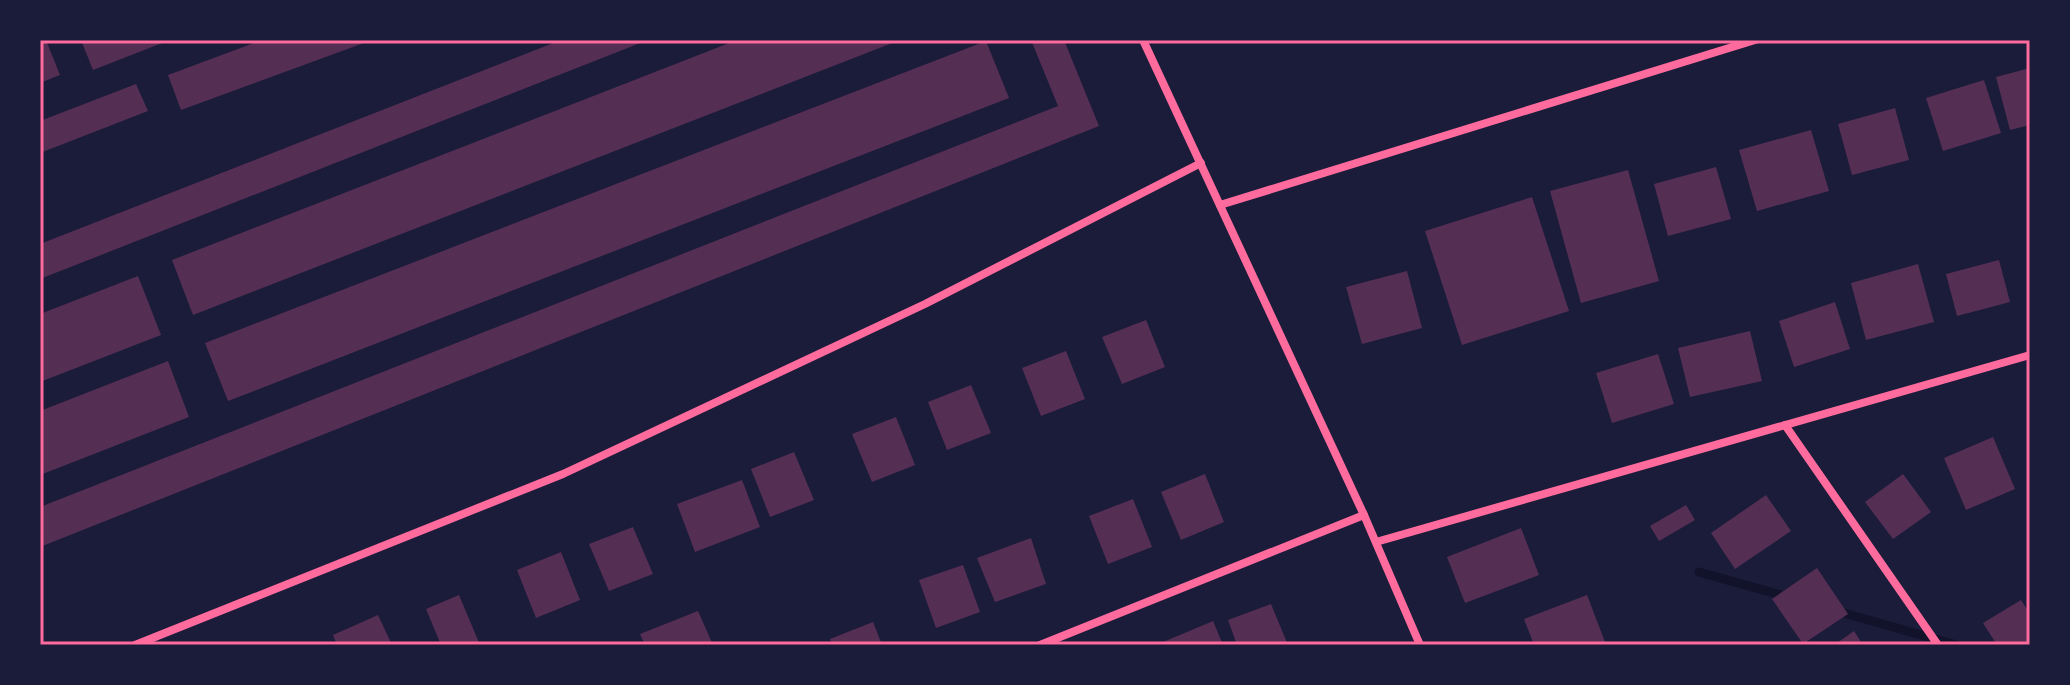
<svg xmlns="http://www.w3.org/2000/svg" width="2070" height="685" viewBox="0 0 2070 685" font-family="Arial,sans-serif">
  <rect width="100%" height="100%" fill="#1b1b3a"/>
  <g fill="none" stroke-linecap="round" stroke-linejoin="round">
    <g stroke="#12122b" stroke-width="9">
      <path d="M1699,572l89,25"/>
      <path d="M1837,611l119,34"/>
    </g>
  </g>
  <g fill="#542f53">
    <path d="M40,40h6l14,35 -20,8z"/>
    <path d="M81,40h89l-77,30z"/>
    <path d="M262,40h110l-191,70 -13,-35z"/>
    <path d="M561,40h87l-608,239v-35z"/>
    <path d="M737,40h163l-707,275 -21,-55z"/>
    <path d="M1031,40h33l35,86 -1059,421v-40l1018,-401z"/>
    <path d="M986,41l23,57 -781,303 -23,-58z"/>
    <path d="M2030,68v57l-20,5 -14,-53z"/>
    <path d="M1984,80l17,53 -58,18 -17,-53z"/>
    <path d="M136,84l12,27 -108,42v-32z"/>
    <path d="M1895,108l14,52 -57,15 -14,-51z"/>
    <path d="M1811,130l18,61 -72,20 -18,-61z"/>
    <path d="M1716,167l15,52 -63,17 -14,-52z"/>
    <path d="M1628,170l31,111 -78,22 -31,-112z"/>
    <path d="M1532,197l37,114 -107,34 -37,-114z"/>
    <path d="M1999,260l11,42 -53,14 -11,-42z"/>
    <path d="M1918,264l16,58 -68,18 -15,-57z"/>
    <path d="M1407,271l15,57 -60,16 -16,-57z"/>
    <path d="M138,276l23,59 -121,47v-68z"/>
    <path d="M1835,302l15,47 -56,18 -15,-46z"/>
    <path d="M1146,320l19,47 -43,17 -20,-47z"/>
    <path d="M1750,331l12,50 -72,16 -12,-49z"/>
    <path d="M1066,351l19,48 -44,17 -19,-48z"/>
    <path d="M1658,354l16,50 -62,19 -16,-50z"/>
    <path d="M168,361l21,56 -149,58v-64z"/>
    <path d="M971,385l20,48 -44,17 -19,-48z"/>
    <path d="M896,417l19,48 -43,17 -20,-48z"/>
    <path d="M1993,437l22,52 -49,21 -22,-52z"/>
    <path d="M794,452l20,48 -44,17 -19,-48z"/>
    <path d="M1205,474l19,48 -43,18 -20,-48z"/>
    <path d="M1903,474l28,38 -38,27 -28,-37z"/>
    <path d="M742,480l18,47 -65,25 -18,-48z"/>
    <path d="M1766,495l25,36 -56,38 -24,-36z"/>
    <path d="M1133,499l19,48 -44,17 -19,-48z"/>
    <path d="M1686,505l9,15 -36,21 -9,-15z"/>
    <path d="M633,527l20,47 -44,17 -20,-47z"/>
    <path d="M1521,528l18,47 -74,28 -18,-46z"/>
    <path d="M1031,538l15,46 -51,18 -18,-44z"/>
    <path d="M561,552l19,48 -44,18 -19,-48z"/>
    <path d="M963,565l17,47 -44,16 -17,-48z"/>
    <path d="M1817,568l31,46 -45,30 -31,-45z"/>
    <path d="M459,595l21,50h-39l-15,-36z"/>
    <path d="M1587,595l18,47 -8,3h-63l-10,-26z"/>
    <path d="M2021,600l9,14v29l-33,2 -14,-22z"/>
    <path d="M1271,604l17,41h-51l-9,-25z"/>
    <path d="M698,611l15,34h-68l-5,-11z"/>
    <path d="M378,615l14,30h-55l-4,-10z"/>
    <path d="M1213,621l10,24h-67z"/>
    <path d="M873,622l9,23h-50l-2,-6z"/>
    <path d="M1854,631l9,14h-29z"/>
  </g>
  <g fill="none" stroke-linecap="round" stroke-linejoin="round">
    <g stroke="#ff6b9d" stroke-width="8">
      <path d="M1143,40l221,475 56,130"/>
      <path d="M1220,205l535,-165"/>
      <path d="M1785,425l153,220"/>
      <path d="M1376,542l654,-187"/>
      <path d="M135,645l428,-171 362,-170 276,-141"/>
      <path d="M1040,645l324,-130"/>
    </g>
  </g>
  <rect width="2070" height="685" fill="none" stroke="#1b1b3a" stroke-width="84"/>
  <rect x="42" y="42" width="1986" height="601" fill="none" stroke="#ff6b9d" stroke-width="3"/>
</svg>
